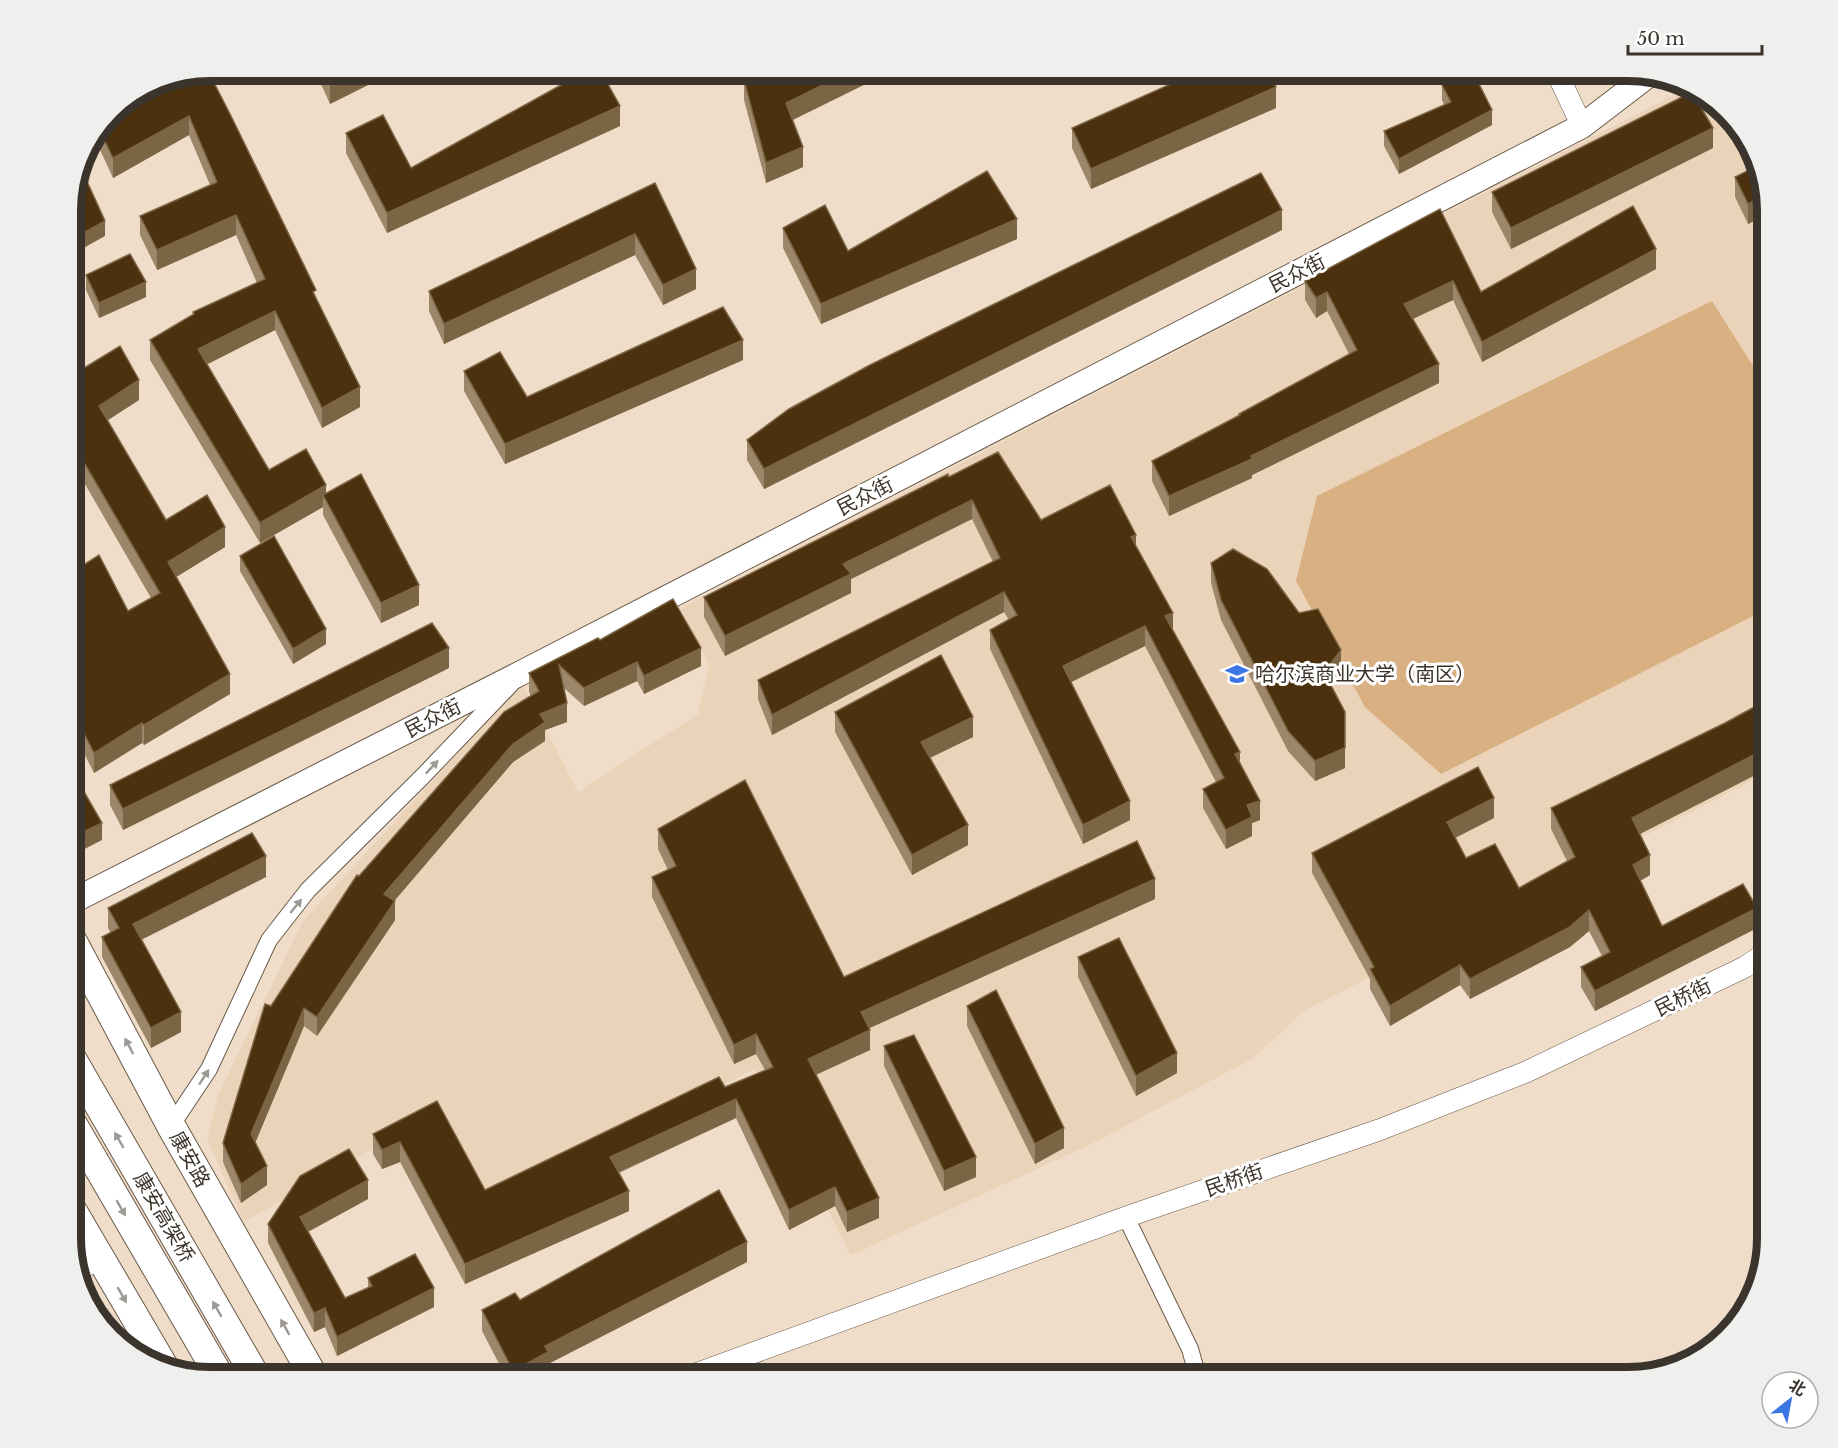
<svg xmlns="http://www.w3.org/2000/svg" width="1838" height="1448" viewBox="0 0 1838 1448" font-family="'Libre Baskerville','Noto Sans SC',serif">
  <rect width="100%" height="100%" fill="#efddc9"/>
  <path fill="#ebd3b9" d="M1689,87l31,18 33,43 14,62v563l-463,238 -52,48 -161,85 -240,111 -96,-186 -263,130 -57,-85 -191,108 -37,-82 12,-47 84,-172 219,-237 56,108 120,-78 11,-49 -28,-57z"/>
  <path fill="#d8b082" d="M1712,301l55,87v221l-326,165 -76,-67 -69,-126 21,-85z"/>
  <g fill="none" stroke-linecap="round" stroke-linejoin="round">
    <g stroke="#695948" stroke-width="18">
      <g id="minor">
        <path d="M171,1126l38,-57 60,-129 39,-50 115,-114 88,-92"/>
        <path d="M1126,1217l64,132 8,28"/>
      </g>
    </g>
    <g stroke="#695948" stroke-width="22">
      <g id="tertiary">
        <path d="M1556,71l26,55"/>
        <path d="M77,1270l23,-11"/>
        <path d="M687,1377l439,-160 253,-87 147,-58 219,-105 22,-15"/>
      </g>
    </g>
    <g stroke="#695948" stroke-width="26">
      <path id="secondary" d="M71,902l450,-229 1061,-547 68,-52"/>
    </g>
    <g stroke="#695948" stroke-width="30">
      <g id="trunk">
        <path d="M71,938l100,188 143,251"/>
        <path d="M71,1057l185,320"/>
        <path d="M71,1121l149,256"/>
        <path d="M71,1208l95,162"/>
      </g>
    </g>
    <use href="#minor" stroke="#fff" stroke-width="16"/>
    <use href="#tertiary" stroke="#fff" stroke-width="21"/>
    <use href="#secondary" stroke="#fff" stroke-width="24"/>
    <use href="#trunk" stroke="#fff" stroke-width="28"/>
  </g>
  <g fill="#9d876b">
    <path d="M316,70h82l-68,34 -14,-31z"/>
    <path d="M894,70l-101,50 10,47 -37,16 -22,-83v-20z"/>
    <path d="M208,71l108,226 44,110 -38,21 -47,-98 -68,34 62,106 57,23 93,112 -38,18 -58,-108v-8l-63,36 -110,-183v-20l43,-25v-3l64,-29 -21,-48 -79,35 -17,-35v-19l70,-31 -21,-50 -76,43 -17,-37v-8l14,-18 47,-23 -4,-9 4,-2z"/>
    <path d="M1442,85l50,40 -93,49 -15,-28v-15l60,-26 -2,-5z"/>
    <path d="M1276,108l-185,81 -19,-41v-20z"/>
    <path d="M620,126l-233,107 -41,-80v-20l65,35z"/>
    <path d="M1713,148l-202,101 -19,-37v-20z"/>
    <path d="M1735,177l32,33v4l-19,10 -13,-27z"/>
    <path d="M655,183l41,106 -33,16 -28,-50 -191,89 -15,-33v-20z"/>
    <path d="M1440,209l41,83 175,-23 -174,93 -29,-62 -40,19 26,64 -187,92v3l-83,38 -17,-35v-20l87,-45v-2l110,-60 -22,-43 -11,7 -11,-18v-19z"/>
    <path d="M783,228l65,23 169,-12 -196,85 -38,-76z"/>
    <path d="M1282,230l-518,259 -17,-29v-20z"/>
    <path d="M86,275l60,22 -47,21 -13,-28z"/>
    <path d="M743,360l-238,104 -41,-73v-20l63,26z"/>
    <path d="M71,376l68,24 -32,20 59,100 59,27 -49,30 54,117 -86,51 -2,-2 -48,30 -23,-45v-155l57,38 23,-13 -80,-138z"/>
    <path d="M949,477l92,43 95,27 37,83 67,132 20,58 -8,3v13l-26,13 -23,-41v-19l13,-7 -71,-136 -74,36 59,138 -47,24 -93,-195v-19l19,-10 -5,-8 -232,123 -14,-36v-19l235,-118 -21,-43 -121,60v14l-126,63 -21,-39v-20z"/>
    <path d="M240,556l86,88 -33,20 -53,-93z"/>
    <path d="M1211,563l130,108 -11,13 15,28v56l-30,13 -27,-30 -67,-131 -10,-37z"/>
    <path d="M600,640l101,26 -57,28 -7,-13 -53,25 -20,-18 3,34 -22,8v11l-32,21 -119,139 1,19 -78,116 -13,-10 -49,117 12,42 -26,18 -18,-41v-19l48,-137 88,-130 172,-180 -2,-4v-19z"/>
    <path d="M449,668l-326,162 -13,-25v-20z"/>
    <path d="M835,712l138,25 -43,21 38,87 -56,30 -77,-143z"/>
    <path d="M1767,769l-127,65 10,41 -10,6 22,45 95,2 -162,83 -14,-24v-20l21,-11 -13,-25 -19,16 -100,52 -10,-14 -70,41 -20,-37v-10l-58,-106v-20l182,-35 -39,20 11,20 53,30 48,-27 -16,-32v-21z"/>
    <path d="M658,829l186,148 311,-78 -286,129 1,22 -54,25 63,143 -32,14 -12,-26 -46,24 -53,-112 -117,55 10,38 -164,73 -65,-122 -18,7 -9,-15v-20l64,-33 48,89 280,-120 -9,-16 -22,10 -82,-167v-20l16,-7 -10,-21z"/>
    <path d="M266,877l-124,62 39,93 -30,16 -49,-91v-20l9,-4 -3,-5v-20z"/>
    <path d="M1078,957l99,116 -41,23 -58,-119z"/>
    <path d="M967,1006l97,142 -29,16 -68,-138z"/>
    <path d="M884,1046l92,131 -32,14 -60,-125z"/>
    <path d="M368,1199l-60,33 37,66 23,-10v-10l66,29 -97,49 -12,-29 -11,5 -46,-89v-19z"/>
    <path d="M747,1262l-199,102v8l-9,5h-33l-24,-46v-21l38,-10z"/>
  </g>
  <g fill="#7c6545">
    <path d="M357,70h41l-68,34v-21z"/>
    <path d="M853,70h41l-108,53v-20z"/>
    <path d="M1276,87v21l-185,81v-20z"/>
    <path d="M620,106v20l-233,107v-20z"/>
    <path d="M1492,110v15l-93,49v-15z"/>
    <path d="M189,116v19l-76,43v-20z"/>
    <path d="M1713,128v20l-202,101v-21z"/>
    <path d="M803,147v20l-37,16v-20z"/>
    <path d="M1764,195l3,15v4l-19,10v-20z"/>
    <path d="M1282,210v20l-518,259v-20z"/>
    <path d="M236,215v20l-79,35v-20z"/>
    <path d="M1017,219v20l-196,85v-20z"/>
    <path d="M105,221v15l-34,19v-15z"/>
    <path d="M635,234v21l-191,89v-20z"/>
    <path d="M1656,249v20l-174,93v-20z"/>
    <path d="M696,269v20l-33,16v-20z"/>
    <path d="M1453,281v19l-49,23v-19z"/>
    <path d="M146,282v15l-47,21v-15z"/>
    <path d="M1327,292v19l-11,7v-20z"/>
    <path d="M275,311v19l-77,39v-20z"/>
    <path d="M743,340v20l-238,104v-20z"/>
    <path d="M1439,364v19l-187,92v3l-83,38v-20z"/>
    <path d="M139,380v20l-40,26v-20z"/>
    <path d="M360,387v20l-38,21v-20z"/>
    <path d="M326,485v16l-3,-6v12l-63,36v-20z"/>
    <path d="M972,500v19l-121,60v14l-126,63v-20l118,-72z"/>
    <path d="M225,527v20l-57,35v-20z"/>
    <path d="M1136,535v19l-5,-17z"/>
    <path d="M419,585v20l-38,18v-20z"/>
    <path d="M1004,592v20l-232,123v-20z"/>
    <path d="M1173,613v19l-8,-16z"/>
    <path d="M1145,626v20l-82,40v-20z"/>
    <path d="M326,629v15l-33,20v-15z"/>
    <path d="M449,648v20l-326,162v-21z"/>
    <path d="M701,648v18l-57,28v-18z"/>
    <path d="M1341,650v21l-17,21v-20z"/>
    <path d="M637,662v19l-53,25v-18z"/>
    <path d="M230,674v20l-86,51v-20z"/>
    <path d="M567,703v19l-22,8v11l-32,21 -129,151v-19l129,-150 27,-30z"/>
    <path d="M973,717v20l-52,25v-20z"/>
    <path d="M142,723v20l-48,30v-20z"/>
    <path d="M1345,748v20l-30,13v-20z"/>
    <path d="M1767,748v21l-135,69v-20z"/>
    <path d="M1240,752v19l-5,-17z"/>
    <path d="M1494,798v20l-47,24v-20z"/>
    <path d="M1130,801v19l-47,24v-19z"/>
    <path d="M1260,801v19l-8,3v13l-26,13v-19l21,-25z"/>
    <path d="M102,823v17l-31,16v-18z"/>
    <path d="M968,825v20l-56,30v-20z"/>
    <path d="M1650,855v20l-17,10v-20z"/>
    <path d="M266,856v21l-133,67v-20z"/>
    <path d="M1155,879v20l-294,133v-20z"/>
    <path d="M395,901v19l-78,116v-19z"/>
    <path d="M1757,908v20l-162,83v-20z"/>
    <path d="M1589,910v21l-19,16 -100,52v-20z"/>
    <path d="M1460,965v20l-70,41v-20z"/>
    <path d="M304,1008v18l-53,127v-19z"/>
    <path d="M181,1012v20l-30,16v-20z"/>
    <path d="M870,1030v20l-62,28v-19z"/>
    <path d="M756,1034v20l-22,10v-19z"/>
    <path d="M1177,1053v20l-41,23v-20z"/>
    <path d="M736,1099v19l-126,58v-19z"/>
    <path d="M1064,1128v20l-29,16v-20z"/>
    <path d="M400,1142v20l-18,7v-19z"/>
    <path d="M976,1157v20l-32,14v-20z"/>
    <path d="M267,1166v19l-26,18v-19z"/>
    <path d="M368,1180v19l-68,37v-19z"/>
    <path d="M835,1187v19l-46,24v-20z"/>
    <path d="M629,1191v20l-164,73v-20z"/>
    <path d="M879,1198v20l-32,14v-20z"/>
    <path d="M747,1242v20l-199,102v8l-9,5h-26v-6l32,-25z"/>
    <path d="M434,1288v19l-97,49v-19z"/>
    <path d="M325,1308v19l-11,5v-19z"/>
  </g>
  <g fill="#4b310d" stroke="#7c6545" stroke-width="1.5">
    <path d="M324,70h33l-27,13z"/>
    <path d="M588,70h12l20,36 -233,107 -41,-80 37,-18 28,53z"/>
    <path d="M764,70h89l-67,33 17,44 -37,16 -22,-83z"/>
    <path d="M1202,70h66l8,17 -185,82 -19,-41z"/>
    <path d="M1471,70h1l20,40 -93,49 -15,-28 67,-29 -9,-17z"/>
    <path d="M208,71l23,45 85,174 -3,2 47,95 -38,21 -47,-97 -77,38 71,121 37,-21 20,36 -66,38 -110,-183 44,-26 -1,-2 72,-33 -29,-64 -79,35 -17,-34 77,-34 -28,-66 -76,42 -14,-29 11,-14 55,-27 -4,-8z"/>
    <path d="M1692,92l21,36 -202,100 -19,-36z"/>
    <path d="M80,166l25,55 -34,19v-40z"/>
    <path d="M1757,166l7,29 -16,9 -13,-27z"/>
    <path d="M987,171l30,48 -196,85 -38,-76 42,-23 23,46z"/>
    <path d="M1261,173l21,37 -518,259 -17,-29 42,-31 81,-44z"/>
    <path d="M655,183l41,86 -33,16 -28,-51 -191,90 -15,-33z"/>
    <path d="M1633,206l23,43 -174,93 -29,-61 -49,23 35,60 -188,92 1,3 -83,37 -17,-35 88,-46 -1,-1 118,-64 -30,-58 -11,6 -11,-17 135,-72 41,83z"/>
    <path d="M130,254l16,28 -47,21 -13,-28z"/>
    <path d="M723,307l20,33 -238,104 -41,-73 36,-19 27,45z"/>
    <path d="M120,346l19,34 -40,26 67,114 41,-25 18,32 -57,35 62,112 -86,51 -2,-2 -48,30 -23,-45v-135l28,-18 29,56 32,-18 -89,-153v-64z"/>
    <path d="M998,452l43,68 69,-35 26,50 -5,2 42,76 -8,3 75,136 -5,2 25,47 -13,4 5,12 -26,13 -23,-41 21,-11 -79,-152 -82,40 67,135 -47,24 -93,-195 27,-15 -13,-23 -232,123 -14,-35 242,-122 -28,-58 -129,64 8,10 -126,62 -21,-39 244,-123 1,3z"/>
    <path d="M361,474l58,111 -38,18 -58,-108z"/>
    <path d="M274,536l52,93 -33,20 -53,-93z"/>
    <path d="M1233,549l34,20 32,44 19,-4 23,41 -17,22 21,40v36l-30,13 -27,-30 -67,-131 -10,-37z"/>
    <path d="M673,599l28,49 -57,28 -7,-14 -53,26 -25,-23 8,38 -27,11 5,8 -32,22 -129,150 11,7 -78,116 -13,-9 -53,126 16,32 -26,18 -18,-41 42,-139 6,2 86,-131 2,1 145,-164 35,-21 -10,-18 69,-35 2,2z"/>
    <path d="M432,623l17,25 -326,161 -13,-24z"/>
    <path d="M941,655l32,62 -52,25 47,83 -56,30 -77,-143z"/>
    <path d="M1767,700v48l-135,70 18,37 -17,10 29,61 81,-42 14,24 -162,83 -14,-24 29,-15 -21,-42 -19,17 -100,52 -10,-14 -70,41 -20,-37 4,-2 -62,-114 166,-86 16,31 -47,24 19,36 29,-14 24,44 56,-31 -24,-49 174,-85z"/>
    <path d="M71,769l31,54 -31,15z"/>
    <path d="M745,780l99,197 293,-136 18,38 -294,133 9,18 -62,29 71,139 -32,14 -12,-25 -46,23 -53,-111 -126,58 19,34 -164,73 -65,-122 -18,8 -9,-16 64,-33 48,89 234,-113 6,10 48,-20 -17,-33 -22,11 -82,-168 24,-11 -18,-37z"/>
    <path d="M252,833l14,23 -133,68 48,88 -30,16 -49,-91 17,-9 -11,-20z"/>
    <path d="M1119,938l58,115 -41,23 -58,-119z"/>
    <path d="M996,990l68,138 -29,16 -68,-138z"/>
    <path d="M914,1035l62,122 -32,14 -60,-125z"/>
    <path d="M349,1149l19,31 -68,37 45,81 27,-12 -4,-8 47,-24 19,34 -97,49 -12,-29 -11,5 -46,-89 32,-48z"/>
    <path d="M719,1190l28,52 -202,104 3,6 -35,19 -31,-61 33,-17 5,7z"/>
  </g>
  <defs><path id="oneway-solid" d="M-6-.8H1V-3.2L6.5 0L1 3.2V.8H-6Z" transform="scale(1.5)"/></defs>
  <g fill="#9d9a96">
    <use href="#oneway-solid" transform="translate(432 767) rotate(-47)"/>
    <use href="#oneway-solid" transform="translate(296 906) rotate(-51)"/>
    <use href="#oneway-solid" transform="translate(129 1046) rotate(-118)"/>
    <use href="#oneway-solid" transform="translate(204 1077) rotate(-57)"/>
    <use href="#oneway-solid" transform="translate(119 1140) rotate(-120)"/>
    <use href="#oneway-solid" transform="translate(121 1208) rotate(60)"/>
    <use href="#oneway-solid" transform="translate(122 1295) rotate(60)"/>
    <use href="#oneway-solid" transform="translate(217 1309) rotate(-120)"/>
    <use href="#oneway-solid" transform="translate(285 1327) rotate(-119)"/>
  </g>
  <defs>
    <g id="university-bare" transform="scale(1.8)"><path d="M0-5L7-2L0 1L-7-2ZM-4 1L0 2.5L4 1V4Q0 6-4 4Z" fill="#3c75e4" stroke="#fff" stroke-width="2.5" paint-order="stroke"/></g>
  </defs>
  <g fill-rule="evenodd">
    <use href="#university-bare" x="1237" y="674"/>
  </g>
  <g text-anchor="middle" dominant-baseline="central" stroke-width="6" stroke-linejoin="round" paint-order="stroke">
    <g font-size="20" fill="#3b342c" stroke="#fff">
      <text transform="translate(1297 273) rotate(-27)">民众街</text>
      <text transform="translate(865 496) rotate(-27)">民众街</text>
      <text transform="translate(433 718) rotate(-27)">民众街</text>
      <text transform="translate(1683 997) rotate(-26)">民桥街</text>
      <text transform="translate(190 1159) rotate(61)">康安路</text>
      <text transform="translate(1234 1180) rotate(-19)">民桥街</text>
      <text transform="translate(164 1217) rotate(60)">康安高架桥</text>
    </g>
    <g font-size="20" fill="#3b342c" stroke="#fff" text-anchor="start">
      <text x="1255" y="674">哈尔滨商业大学（南区）</text>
    </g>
  </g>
  <path d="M0 0H1838V1448H0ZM210 81H1628A129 129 0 0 1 1757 210V1238A129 129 0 0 1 1628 1367H210A129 129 0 0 1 81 1238V210A129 129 0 0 1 210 81Z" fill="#efefee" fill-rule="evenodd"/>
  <path fill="none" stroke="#3b342c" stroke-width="8" d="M210 81H1628A129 129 0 0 1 1757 210V1238A129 129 0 0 1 1628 1367H210A129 129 0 0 1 81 1238V210A129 129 0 0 1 210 81Z"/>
  <g transform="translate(1790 1400) rotate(31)"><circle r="28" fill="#ffffff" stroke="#b1aeab" stroke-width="1.5"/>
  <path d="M0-4.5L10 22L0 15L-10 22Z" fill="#3c75e4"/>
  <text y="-9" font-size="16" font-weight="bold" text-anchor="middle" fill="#3b342c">北</text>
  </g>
  <path d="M1628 45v9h134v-9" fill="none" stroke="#3b342c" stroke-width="3"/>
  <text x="1637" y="45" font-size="18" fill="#3b342c" stroke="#ffffff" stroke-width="4.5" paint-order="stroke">50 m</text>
</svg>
